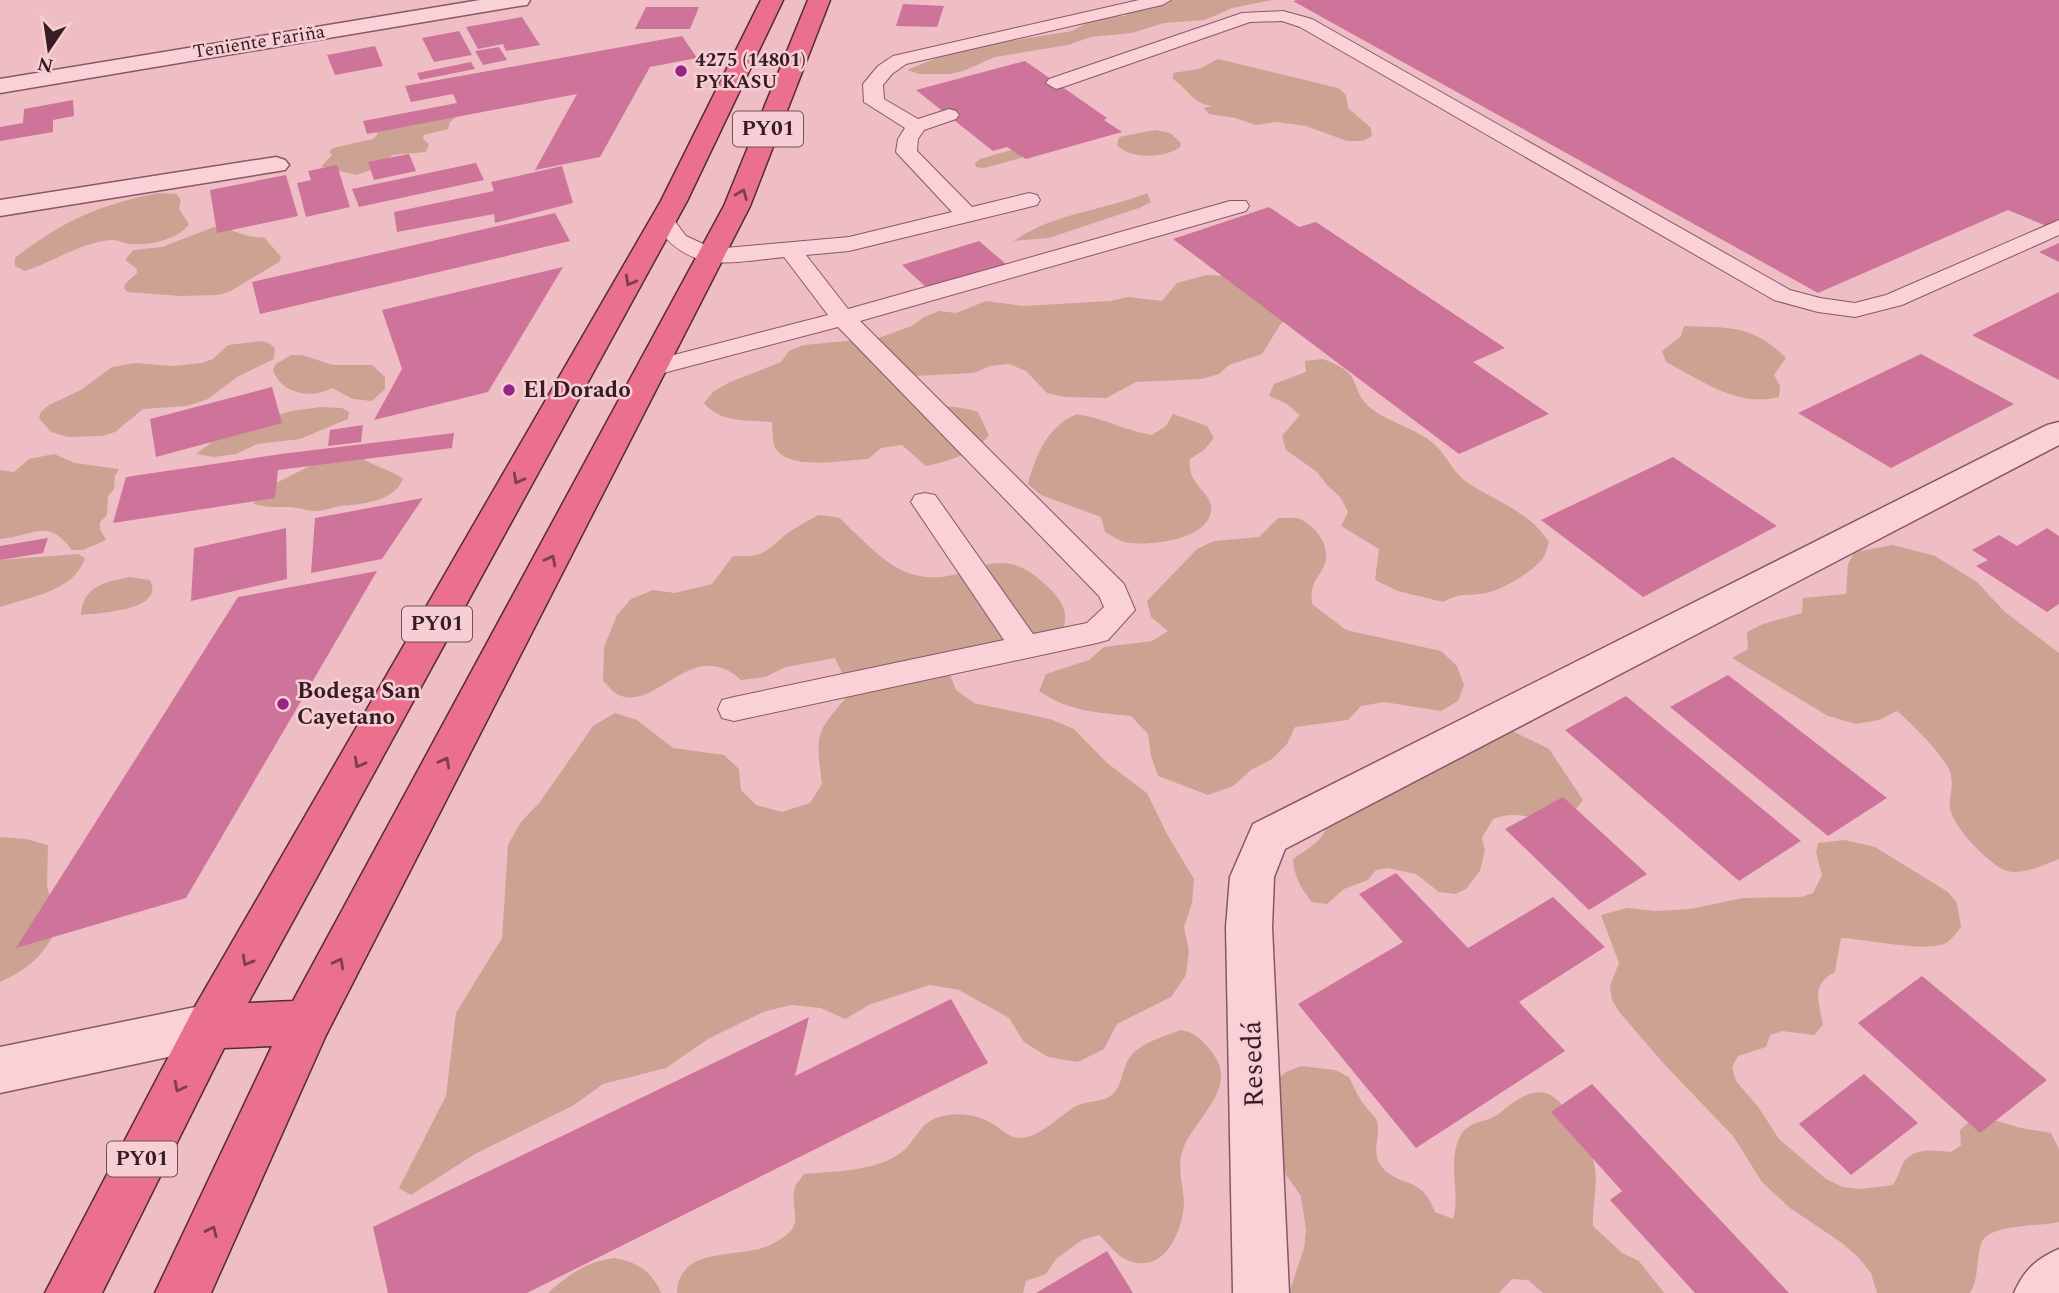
<svg xmlns="http://www.w3.org/2000/svg" width="2059" height="1293" viewBox="0 0 2059 1293" font-family="Spectral,serif">
  <rect width="100%" height="100%" fill="#efbec5"/>
  <g fill="#cca292">
    <path d="M1154,0h118l-40,8 -27,12 -41,3 -32,10 -41,4 -23,8 -73,12 -32,14 -14,3h-30l-12,-4 32,-13 52,-13 81,-13 26,-14 27,-1 4,-5z"/>
    <path d="M1218,59l120,29 8,7 2,13 23,20 1,8 -9,5h-16l-41,-15 -29,-4 -21,3 -21,-7 -26,-4 -5,-6 8,-2c-20,-3 -24,-17 -39,-27v-6l26,-4z"/>
    <path d="M449,111l7,6 -6,5 -2,7 -24,6 -1,4 6,5 -3,8 -33,3 -14,12 -22,8 -36,-8 11,-12 -3,-3 4,-4 40,-9 4,-4v-7z"/>
    <path d="M1155,130l15,3 11,10 -1,4c-15,11 -50,13 -63,-2l2,-8z"/>
    <path d="M1021,147l7,9 -44,12 -8,-1 -1,-4 5,-4z"/>
    <path d="M159,193l17,1 5,6 -2,9 10,15c-11,16 -41,22 -60,20 -6,-1 -11,-4 -16,-4 -30,1 -60,22 -88,31l-10,-5v-8c47,-37 86,-54 144,-65z"/>
    <path d="M1147,193l4,9 -12,6 -90,30 -35,3c39,-28 89,-30 133,-48z"/>
    <path d="M214,227c18,0 30,12 50,10l17,20 -2,5 -50,30 -11,3 -38,1 -53,-4 -3,-4 1,-4 12,-11v-4l-12,-9 8,-10 29,-3z"/>
    <path d="M1207,275l18,1 64,39 -9,10 -18,29 -33,11 -10,9 -17,5 -66,3 -30,16 -41,-1 -18,-4 -21,-22 -17,-7 -19,2 -16,7 -60,3 -13,10 5,11c23,11 48,7 72,15l11,23c-15,19 -40,26 -63,31l-24,-21 -21,3 -13,11c-23,1 -77,12 -92,-10 -4,-6 -3,-19 -4,-27 -24,-2 -52,1 -68,-19l9,-11 15,-9 53,-21 8,-11 15,-6 74,-7 34,-12 12,-9 15,-6 17,2 30,-12 37,5 87,-5 18,-4 34,4 15,-18z"/>
    <path d="M1684,326c45,2 68,-2 102,32l-12,17 6,11 -1,11c-41,11 -78,-17 -113,-35l-4,-11 19,-15z"/>
    <path d="M262,341l7,2 6,5 -1,11 -37,18 -29,22 -21,7 -44,3 -28,23 -12,4 -35,1 -17,-5 -12,-14 2,-6 8,-7 32,-15 31,-23 24,-4 36,3 30,-3 11,-4 15,-14z"/>
    <path d="M291,355h11l31,10h39l13,12v12l-13,12 -19,-2 -21,-11c-20,11 -50,7 -59,-18l3,-6z"/>
    <path d="M1323,359c45,16 23,29 49,50 19,15 48,20 65,38 12,12 16,26 31,36 28,18 63,30 81,59 -2,5 -3,12 -6,16 -9,13 -41,32 -57,35 -19,4 -22,-2 -43,9l-45,-11 -23,-11 4,-31 -38,-23 7,-14 -7,-14 -14,-13 -10,-13 -31,-22 -4,-14 18,-21 -13,-11 -18,-8 5,-12 32,-12 -1,-11z"/>
    <path d="M321,407l21,1 7,4 -1,7 -48,20 -43,5 -21,10 -22,3 -18,-3 31,-23 64,-20z"/>
    <path d="M1077,414c26,4 49,17 75,21l14,-9 7,-12 34,12 7,12 -10,12 -14,9c-4,28 24,32 21,53 -4,28 -64,35 -87,30 -6,-2 -13,-7 -19,-10l-4,-15 -60,-22 -13,-11c8,-30 20,-58 49,-70z"/>
    <path d="M54,454l21,9 44,6 -4,7 -1,13 -6,7 -1,19 -7,7v7l6,11 -23,10h-11c-25,-33 -37,-14 -72,-11v-69l14,2 15,-13z"/>
    <path d="M362,458c10,7 35,15 41,21 -9,23 -42,25 -62,27 -9,1 -18,6 -27,5 -9,-1 -18,-4 -27,-4 -13,0 -21,1 -33,-3l1,-7 17,-12 50,-25z"/>
    <path d="M818,515c6,1 16,1 21,3 5,3 11,11 16,15 18,17 35,35 60,42 57,14 78,-42 133,12 9,9 18,19 17,32 -1,12 -5,25 -15,32 -24,15 -44,1 -68,4 -11,2 -24,12 -33,17l7,18 18,13 76,16 24,10 33,34 40,30 21,43 26,43 -2,24 -8,24 5,24 -3,24 -15,22 -54,27 -13,25 -26,13 -30,-5 -24,-15 -15,-24 -50,-28 -29,-5 -59,19 -26,15 -24,-11 -30,-3 -28,7 -55,27 -42,29 -63,16 -29,21 -99,49 -64,41 -12,-7 47,-92 10,-83 46,-75 6,-93 13,-23 19,-20 53,-76 22,-13 22,7 36,28 51,7 15,14 2,21 15,15 26,7 28,-9 12,-19c-7,-54 -6,-51 29,-92l-16,-34 -49,9 -21,10 -24,3c-50,-46 -86,37 -126,13 -4,-3 -8,-9 -12,-12l1,-34 13,-32 14,-16 22,-9 22,3 37,-9 21,-28c29,1 30,-2 51,-20 9,-8 23,-14 34,-21z"/>
    <path d="M1278,518c6,0 16,-1 22,1 14,6 28,24 26,39 -2,19 -17,18 -14,46l34,26 95,21 16,15 7,19 -6,16 -17,10 -57,-9 -23,4 -13,14 -53,7 -8,17 -15,15 -21,11 -18,16 -25,9 -50,-19 -7,-20 -3,-22 -17,-18c-36,-4 -61,-4 -92,-25l7,-17 43,-14 15,-13 48,-6 16,-10 -17,-14 -4,-16 50,-52 17,-8 45,-4z"/>
    <path d="M1893,545l42,11 42,26 28,30 54,41v206c-15,6 -36,16 -52,12 -17,-5 -55,-45 -57,-63 -2,-11 5,-20 0,-36 -6,-17 -39,-49 -53,-61l-18,9 -23,4 -28,-8 -96,-58 16,-9 -1,-17 16,-8 39,-11 1,-15 43,-4 2,-30 7,-12z"/>
    <path d="M78,554l7,4c-11,34 -56,39 -85,49v-47z"/>
    <path d="M129,577l21,3c16,31 -52,33 -69,35 2,-29 24,-33 48,-38z"/>
    <path d="M1512,731l37,18 34,51c-29,42 -52,3 -90,19l-11,19 3,12 -5,21 -14,18 -11,5 -16,-2 -23,-18 -28,-6 -12,2 -8,10 -24,9 -17,15 -15,-2c-11,-13 -18,-26 -19,-43 25,-17 35,-21 38,-53l165,-74z"/>
    <path d="M0,837l26,2 22,6 -1,41 11,41c-14,28 -29,42 -58,55z"/>
    <path d="M1845,840l30,7 73,45 9,11 4,24c-4,5 -10,13 -15,16 -19,10 -81,-4 -105,-5l-6,34c-25,13 -16,29 -12,53l-9,10 -32,-4 -12,4 -4,12 -28,9 -6,11 4,14 23,27 20,31 47,40 17,8 18,2 32,-4c5,-7 8,-20 13,-26 12,-12 31,-8 45,-7l10,-7 -1,-15 10,-9 14,-4 37,11 30,5 8,16v73c-19,5 -71,1 -78,22 -5,16 -2,34 -11,49h-93l-6,-20 -13,-16 -16,-14 -52,-35 -28,-26 -29,-46 -69,-72 -44,-51 -8,-13 -2,-14 9,-23 -18,-48 26,-7 29,3 34,-2 53,-11 58,-1 12,-4 9,-18 -6,-22 2,-10z"/>
    <path d="M1181,1030c15,3 20,9 29,20 32,36 -15,67 -27,99 -8,22 4,43 0,64 -5,28 -23,61 -56,47 -10,-4 -20,-18 -28,-25l-17,5 -26,19 -10,15 -20,7 -3,12h-346c2,-51 67,-32 97,-50 36,-19 14,-30 21,-56 1,-4 7,-10 9,-13 31,-3 73,-2 99,-23 12,-10 17,-27 33,-33 18,-7 42,-4 57,6 10,6 15,14 28,14 20,-1 39,-23 55,-32 10,-5 22,-4 31,-8 17,-8 13,-28 23,-41 11,-15 34,-20 51,-27z"/>
    <path d="M1301,1066l34,4 14,7c5,10 9,20 16,29 3,4 8,8 11,13 7,15 -7,33 6,48 19,22 39,7 53,45l18,7c8,-28 -7,-57 8,-84 8,-15 28,-12 40,-23 38,-32 54,-24 77,17 7,12 15,25 17,39 3,20 -3,38 -2,58l29,27 17,8 25,32h-121l-15,-13 -16,-1 -13,14h-210l15,-45 2,-18 -5,-34 -20,-28 -5,-87 10,-9z"/>
    <path d="M614,1258c23,4 38,13 47,35h-113c21,-19 38,-31 66,-35z"/>
  </g>
  <g fill="#ce739a">
    <path d="M1298,0h761v231l-51,-21 -190,83 -525,-292z"/>
    <path d="M903,4l41,2 -7,21 -41,-1z"/>
    <path d="M646,7h53l-9,22h-55z"/>
    <path d="M522,17l18,28 -34,6 -3,-7 -25,5 -12,-22z"/>
    <path d="M459,31l13,24 -38,7 -12,-24z"/>
    <path d="M682,36l15,22 -47,9 -50,90 -65,13 42,-76 -210,40 -4,-13 94,-18 -4,-9 -42,8 -6,-16z"/>
    <path d="M375,46l8,20 -48,9 -8,-20z"/>
    <path d="M499,47l8,13 -24,5 -8,-14z"/>
    <path d="M1025,61l82,57 -3,2 18,12 -96,27 -19,-12 -14,4 -77,-61z"/>
    <path d="M471,62l4,7 -55,11 -3,-7z"/>
    <path d="M73,100l1,16 -21,4v12l-53,9v-14l23,-4 1,-14z"/>
    <path d="M409,154l7,17 -42,9 -6,-18z"/>
    <path d="M476,163l8,17 -125,27 -7,-18z"/>
    <path d="M337,165l13,42 -44,10 -9,-34 14,-3 -3,-9z"/>
    <path d="M562,166l11,37 -78,20 -1,-9 -97,18 -3,-20 100,-21 -3,-9z"/>
    <path d="M286,175l12,41 -81,17 -7,-43z"/>
    <path d="M1269,207l30,20 17,-5 189,126 -32,14 76,52 -90,40 -286,-215z"/>
    <path d="M555,213l15,28 -310,73 -8,-32z"/>
    <path d="M979,241l27,23 -78,25 -26,-24z"/>
    <path d="M2059,243v19l-20,-10z"/>
    <path d="M563,267l-75,125 -114,28 28,-51 -20,-59z"/>
    <path d="M2059,292v88l-87,-45z"/>
    <path d="M1921,354l93,50 -123,64 -93,-55z"/>
    <path d="M272,387l10,36 -126,34 -6,-38z"/>
    <path d="M363,425l-2,17 -33,4 2,-16z"/>
    <path d="M454,433l-2,15 -174,22 -3,28 -162,25 13,-46 155,-23z"/>
    <path d="M1673,457l104,69 -134,71 -102,-77z"/>
    <path d="M423,498l-41,61 -71,14 4,-55z"/>
    <path d="M286,528l1,51 -96,22 3,-53z"/>
    <path d="M2047,528l12,8v68l-12,8 -71,-46 12,-6 -16,-10 27,-15 18,11z"/>
    <path d="M48,538l-5,15 -43,7v-14z"/>
    <path d="M377,571l-191,327 -170,50 222,-351z"/>
    <path d="M1728,675l159,123 -59,38 -158,-129z"/>
    <path d="M1626,696l175,145 -62,40 -174,-151z"/>
    <path d="M1563,797l84,77 -58,36 -84,-81z"/>
    <path d="M1396,873l72,75 85,-51 52,50 -86,55 46,49 -149,97 -118,-144 105,-62 -44,-48z"/>
    <path d="M1922,976l125,104 -67,53 -122,-110z"/>
    <path d="M951,999l37,64 -461,230h-139l-15,-66 436,-210 -14,59z"/>
    <path d="M1864,1074l54,49 -67,52 -52,-51z"/>
    <path d="M1592,1084l197,209h-94l-85,-93 12,-9 -71,-79z"/>
    <path d="M1107,1251l26,42h-97z"/>
  </g>
  <g fill="none" stroke-linecap="round" stroke-linejoin="round">
    <g stroke="#875766" stroke-width="2">
      <g id="service">
        <path d="M1139,0h32l-9,5 -256,59 -14,10 -9,11 1,14 34,20 31,-10 7,2 3,4 -3,4 -32,11 -6,9 -1,12 55,56 57,-14 8,2 3,5 -3,5 -188,46 -43,4 42,54 382,-108h16l3,5 -3,5 -386,110 264,263 11,26 -27,30 -11,3 -363,78 -12,-3 -4,-9 4,-9 12,-3 270,-57 -93,-138 4,-7 10,-2 10,2 98,139 54,-11 17,-16 -5,-11 -261,-269 -186,49 -9,-3 -4,-5 4,-5 185,-48 -44,-58c-58,6 -95,18 -132,-36l3,-5h16l15,20 28,13 135,-12 103,-25 -56,-60 2,-13 7,-11 -41,-26 -1,-18 15,-18 15,-10z"/>
        <path d="M1283,11l29,8 478,271 30,8 35,5 31,-8 173,-75v15l-157,70 -47,12 -37,-5 -44,-12 -474,-273 -18,-6 -32,1 -187,65 -7,2 -10,-6 3,-4 193,-66z"/>
      </g>
    </g>
    <g stroke="#875766" stroke-width="3">
      <g id="minor">
        <path d="M276,157l9,3 4,5 -4,5 -285,46v-16z"/>
        <path d="M2059,422v23l-774,404 -11,28 -2,50 17,366h-56l-7,-366 4,-50 23,-53 794,-399z"/>
        <path d="M210,1004l17,6 7,16 -7,16 -17,6 -210,45v-46z"/>
        <path d="M2059,1249v44h-45c10,-23 22,-34 45,-44z"/>
      </g>
    </g>
    <g stroke="#875766" stroke-width="3">
      <path id="tertiary" d="M480,0h50l-3,5 -8,1 -519,87v-14z"/>
    </g>
    <g stroke="#542b3b" stroke-width="3">
      <path id="trunk" d="M761,0h22l-96,201 -439,802 45,-2 431,-795 84,-206h22l-80,206 -424,829 -115,258h-56l117,-247 -48,2 -122,245h-57l148,-283 468,-809z"/>
    </g>
    <use href="#service" fill="#f9d1d7" fill-rule="evenodd"/>
    <use href="#minor" fill="#f9d1d7" fill-rule="evenodd"/>
    <use href="#tertiary" fill="#f9d1d7" fill-rule="evenodd"/>
    <use href="#trunk" fill="#ea708d" fill-rule="evenodd"/>
  </g>
  <defs><path id="oneway-chevron" d="M-2-3.5L2.5 0L-2 3.5" fill="none" stroke-width="1.6" stroke-linecap="round" stroke-linejoin="round" transform="scale(1.75)"/></defs>
  <g stroke="#7e3e4f">
    <use href="#oneway-chevron" transform="translate(742 194) rotate(-68)"/>
    <use href="#oneway-chevron" transform="translate(630 281) rotate(119)"/>
    <use href="#oneway-chevron" transform="translate(518 479) rotate(119)"/>
    <use href="#oneway-chevron" transform="translate(551 560) rotate(-62)"/>
    <use href="#oneway-chevron" transform="translate(445 762) rotate(-62)"/>
    <use href="#oneway-chevron" transform="translate(359 763) rotate(119)"/>
    <use href="#oneway-chevron" transform="translate(247 961) rotate(119)"/>
    <use href="#oneway-chevron" transform="translate(339 963) rotate(-62)"/>
    <use href="#oneway-chevron" transform="translate(179 1087) rotate(117)"/>
    <use href="#oneway-chevron" transform="translate(212 1231) rotate(-65)"/>
  </g>
  <g fill="#972587" stroke="#f6ced3" stroke-width="2.5">
    <circle cx="681" cy="71" r="7"/>
    <circle cx="509" cy="390" r="7"/>
    <circle cx="283" cy="704" r="7"/>
  </g>
  <g text-anchor="middle" dominant-baseline="central" stroke-width="5" stroke-linejoin="round" paint-order="stroke">
    <g font-size="19" fill="#361c25" stroke="#f6ced3">
      <text transform="translate(259 42) rotate(-9)">Teniente Fariña</text>
    </g>
    <g font-size="19" font-weight="bold" fill="#361c25" stroke="#f6ced3" text-anchor="start">
      <text x="695" y="60">4275 (14801)<tspan x="695" dy="22">PYKASU</tspan></text>
    </g>
    <g fill="#f6ced3" stroke="#705159" stroke-width="2">
      <rect x="733" y="111.5" width="70" height="35" rx="5"/>
      <rect x="402" y="606.5" width="70" height="35" rx="5"/>
      <rect x="107" y="1141.5" width="70" height="35" rx="5"/>
    </g>
    <g font-size="21" font-weight="bold" fill="#361c25">
      <text x="768" y="129">PY01</text>
      <text x="437" y="624">PY01</text>
      <text x="142" y="1159">PY01</text>
    </g>
    <g font-size="23" font-weight="bold" fill="#361c25" stroke="#f6ced3" text-anchor="start">
      <text x="523" y="390">El Dorado</text>
      <text x="297" y="691">Bodega San<tspan x="297" dy="26">Cayetano</tspan></text>
    </g>
    <g font-size="28" fill="#361c25" stroke="#f6ced3">
      <text transform="translate(1253 1064) rotate(-92)">Resedá</text>
    </g>
  </g>
  <g transform="translate(49 49) rotate(193)" stroke="#f6ced3" stroke-width="5" paint-order="stroke">
  <path d="M0-5L12 26L0 18L-12 26Z" fill="#361c25"/>
  <text y="-10" font-size="19" font-weight="bold" text-anchor="middle" fill="#361c25">N</text>
  </g>
</svg>
